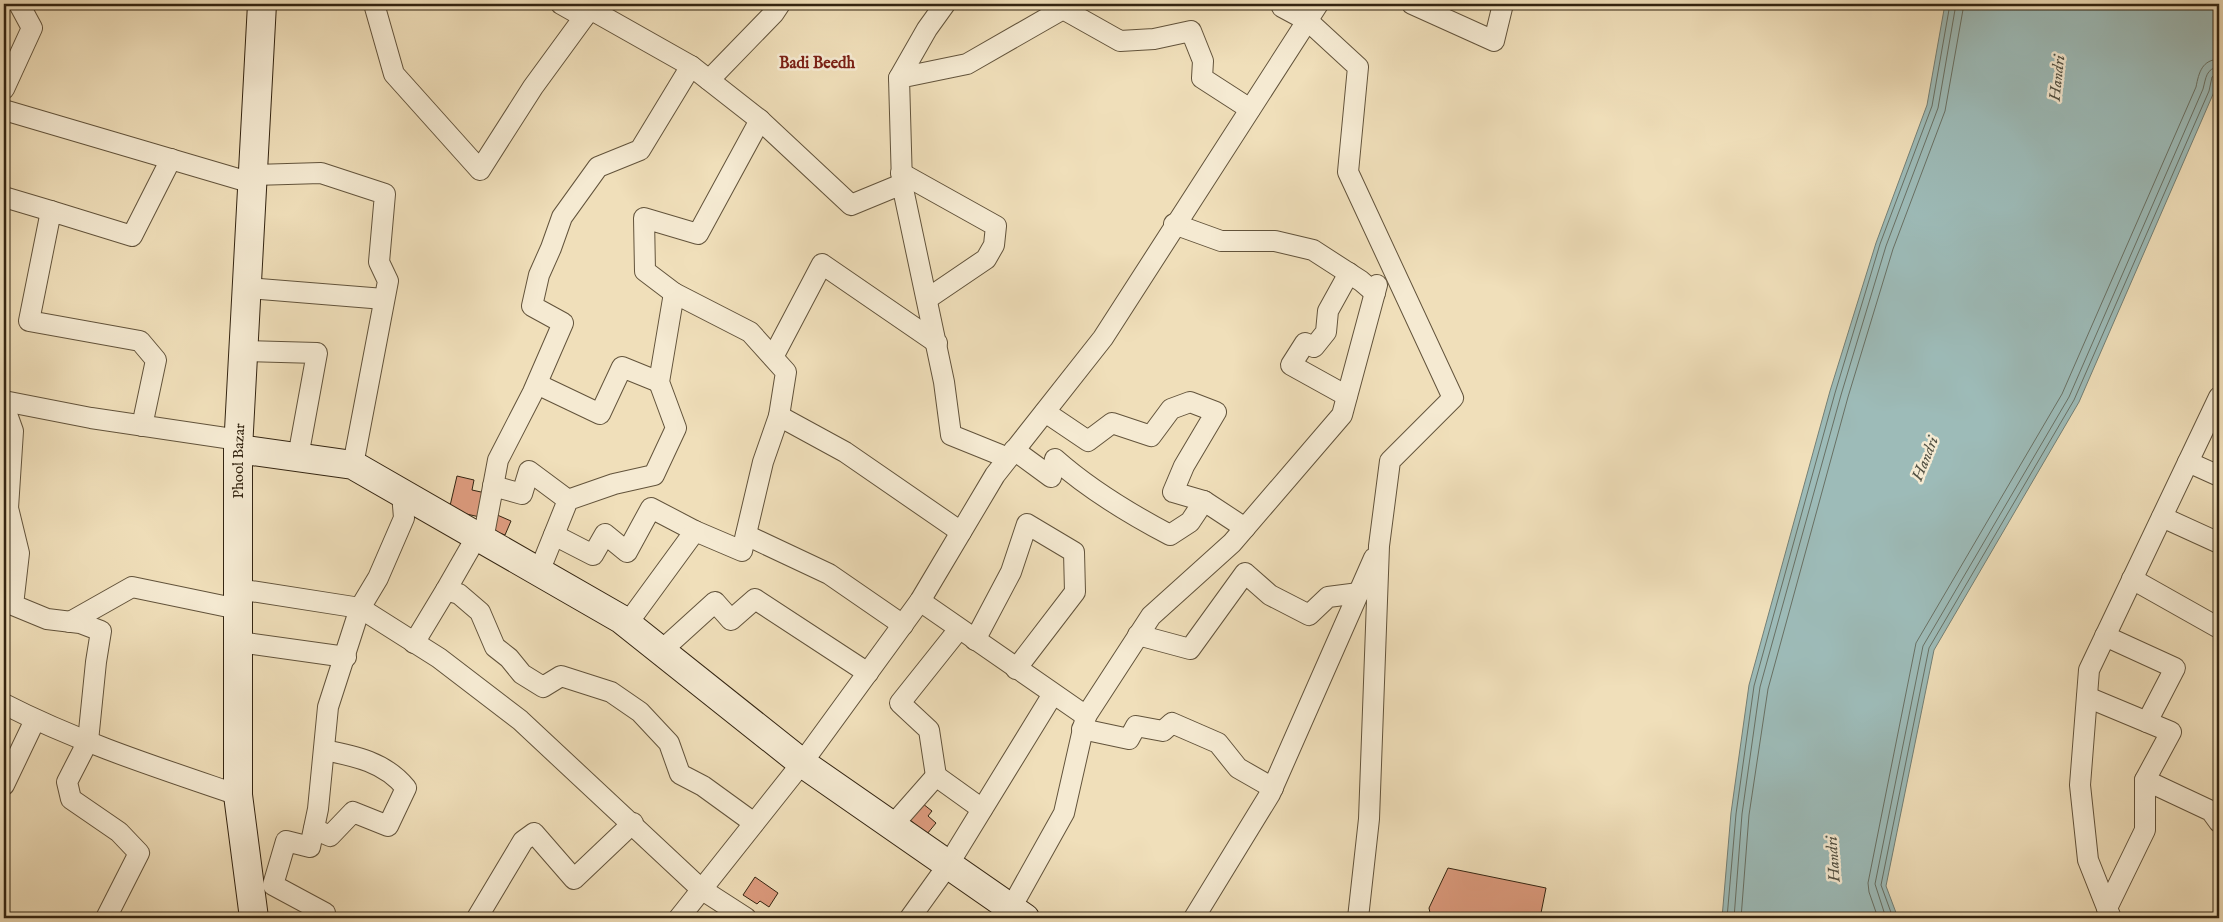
<svg xmlns="http://www.w3.org/2000/svg" width="2223" height="922" viewBox="0 0 2223 922" font-family="'IM FELL English',serif">
  <rect width="100%" height="100%" fill="#f0dfba"/>
  <filter id="stains"><feTurbulence type="fractalNoise" baseFrequency=".004" numOctaves="4"/><feColorMatrix values="0 0 0 0 .2 0 0 0 0 .09 0 0 0 0 .02 0 0 0 .5 -.17"/></filter>
  <radialGradient id="worn" r=".72"><stop offset=".6" stop-color="#630" stop-opacity="0"/><stop offset="1" stop-color="#630" stop-opacity=".3"/></radialGradient>
  <path fill="#9dbbb8" stroke="#737f75" d="M1945,4h274v63l-5,25 -135,310 -145,248 -48,236 12,32h-176l9,-105 18,-128 81,-294 46,-148 51,-138z"/>
  <g fill="none" stroke-linecap="round" stroke-linejoin="round">
    <g stroke="#687064" stroke-width="1">
      <path d="M1727,918l9,-104 18,-128 81,-293 45,-149 52,-138 18,-102"/>
      <path d="M1734,918l8,-104 18,-127 81,-292 45,-149 52,-138 18,-104"/>
      <path d="M1741,918l8,-103 19,-126 80,-292 45,-148 52,-138 19,-107"/>
      <path d="M1878,918l-9,-26 -1,-9 48,-240 146,-249 134,-307c3,-15 6,-27 23,-28"/>
      <path d="M1886,918l-11,-34 48,-238 146,-249 134,-308c3,-11 3,-21 16,-22"/>
      <path d="M1893,918l-12,-33 48,-237 145,-248 135,-309 3,-14 7,-4"/>
    </g>
  </g>
  <g fill="#dd9b7e" stroke="#332411">
    <path d="M457,476l17,4 -2,10 18,4 -6,24 -35,-8z"/>
    <path d="M495,514l16,7 -6,14 -16,-6z"/>
    <path d="M918,800l14,11 -4,5 8,7 -9,11 -22,-18z"/>
    <path d="M1448,868l98,20 -6,30h-109l-2,-10z"/>
    <path d="M755,877l23,16 -9,14 -9,-6 -3,3 -14,-9z"/>
  </g>
  <g fill="none" stroke-linecap="round" stroke-linejoin="round">
    <g stroke="#62533b" stroke-width="22">
      <g id="street">
        <path d="M374,4l20,70 86,96 53,-83 57,-78 101,57"/>
        <path d="M561,4l23,13"/>
        <path d="M1283,4l-1,3 26,14 50,46 -10,105 105,226 -63,63 -11,85 -10,273 -11,99"/>
        <path d="M1412,4l82,37 9,-37"/>
        <path d="M899,78l28,-49 18,-25"/>
        <path d="M709,80l65,-67 6,-9"/>
        <path d="M4,89l28,-61 -13,-24"/>
        <path d="M4,110l248,73"/>
        <path d="M901,173l95,53 -2,19 -8,14 -59,40"/>
        <path d="M253,175l68,-2 64,21 -6,68 9,19 -35,184"/>
        <path d="M902,184l-3,-106 68,-14 96,-55 57,32 34,-2 37,-8 12,30 -1,17 48,31"/>
        <path d="M4,197l47,14"/>
        <path d="M1174,224l47,17h54l38,9 48,31 14,12"/>
        <path d="M247,288l137,11"/>
        <path d="M674,293l-29,-22 -1,-53 54,16 62,-114"/>
        <path d="M244,351l73,2 -19,104"/>
        <path d="M773,357l49,-93 115,79"/>
        <path d="M537,384l63,30 22,-47 37,15"/>
        <path d="M1347,396l-56,-31 14,-22 9,4 12,-15 2,-21 21,-38"/>
        <path d="M4,401l87,17 148,22"/>
        <path d="M1045,412l43,29 24,-18 39,13 20,-27 19,-7 26,10 -32,54 -11,26 31,9"/>
        <path d="M4,413l4,4 5,14 -5,77 11,45 -6,52 34,14 33,4 21,8 -5,31 -8,79 -21,41 4,17 48,33 20,21 -33,65"/>
        <path d="M142,426l14,-66 -16,-19 -111,-20 22,-110 81,25 39,-77"/>
        <path d="M1014,450l37,27 4,-18c35,31 73,54 115,76l20,-13 14,-21 41,27"/>
        <path d="M2188,462l31,14"/>
        <path d="M493,486l29,8 7,-23 39,29"/>
        <path d="M2162,517l57,26"/>
        <path d="M554,535l39,20 12,-21 22,18 24,-44 44,23"/>
        <path d="M746,535l83,39 74,51"/>
        <path d="M483,540l15,-80 35,-68 30,-69 -31,-17 7,-31 12,-27 11,-31 36,-50 42,-17 51,-84 69,54 91,85 51,-21 42,198 7,53 57,23"/>
        <path d="M539,572l29,-72 46,-16 40,-9 22,-47 -17,-46 15,-89 76,39 36,40 -7,44"/>
        <path d="M2132,579l87,49"/>
        <path d="M238,589l122,19 79,50 81,62 181,169 45,29"/>
        <path d="M446,590l31,-54"/>
        <path d="M920,601l166,115 65,-100 81,-73 110,-128 35,-130"/>
        <path d="M70,622l62,-35 106,22"/>
        <path d="M627,624l68,-93 47,20 21,-89 16,-46 66,36 116,80"/>
        <path d="M1138,635l52,14 55,-76 25,22 39,20 19,-18 31,-4"/>
        <path d="M2105,636l70,32 -28,54"/>
        <path d="M975,640l36,-68 16,-48 47,28 1,40 -59,77"/>
        <path d="M239,642l107,15"/>
        <path d="M414,643l32,-53 13,4 21,18 15,35 14,11 13,16 21,13 18,-11 50,16 29,20 29,31 11,31 23,12 51,37"/>
        <path d="M661,651l54,-49 16,18 24,-21 113,74"/>
        <path d="M2087,697l84,35 -26,48"/>
        <path d="M4,704c74,38 155,64 234,91"/>
        <path d="M1082,729l47,10 7,-13 27,5 9,-8 46,20 20,25 35,20"/>
        <path d="M936,776l-7,-46 -29,-27 59,-74"/>
        <path d="M4,785l31,-65"/>
        <path d="M892,826l44,-50 46,33"/>
        <path d="M314,829l16,7 23,-24 35,14 18,-38c-21,-26 -51,-32 -82,-38"/>
        <path d="M1011,908l53,-95 22,-97"/>
        <path d="M2107,908l38,-78v-50l66,31 8,11"/>
        <path d="M323,918l2,-5 -52,-28 13,-44 24,6 8,-38 10,-102 32,-99 18,-30 26,-60 -2,-25"/>
        <path d="M477,918l46,-77 11,-8 40,46 59,-56"/>
        <path d="M679,918l123,-155 118,-162 75,-126 108,-137 215,-334"/>
        <path d="M910,918l38,-53 105,-171"/>
        <path d="M1194,918l76,-124 104,-236"/>
        <path d="M2111,918l-23,-58 -8,-75 9,-115 130,-273"/>
      </g>
    </g>
    <g stroke="#332411" stroke-width="30">
      <g id="secondary">
        <path d="M238,449l115,16 268,154 181,144 223,155"/>
        <path id="s1" d="M254,918l-16,-123v-346l24,-445"/>
      </g>
    </g>
    <use href="#street" stroke="#f5ead2" stroke-width="20"/>
    <use href="#secondary" stroke="#f5ead2" stroke-width="28"/>
  </g>
  <g text-anchor="middle" dominant-baseline="central" stroke-width="5" stroke-linejoin="round" paint-order="stroke">
    <g font-size="15" fill="#332411" stroke="#f5ead2">
      <text stroke="none"><textPath href="#s1" startOffset="458">Phool Bazar</textPath></text>
    </g>
    <g font-size="16" font-weight="bold" fill="#7a1f14" stroke="#f5ead2">
      <text x="817" y="64">Badi Beedh</text>
    </g>
    <g font-size="16" font-style="italic" fill="#535143" stroke="#f5ead2">
      <text transform="translate(2058 78) rotate(-84)">Handri</text>
      <text transform="translate(1926 459) rotate(-68)">Handri</text>
      <text transform="translate(1834 859) rotate(-94)">Handri</text>
    </g>
  </g>
  <rect width="2223" height="922" fill="none" stroke="#f0dfba" stroke-width="20"/>
  <rect x="5" y="5" width="2213" height="912" fill="none" stroke="#332411" stroke-width="2.5"/>
  <rect x="10" y="10" width="2203" height="902" fill="none" stroke="#332411"/>
  <rect width="100%" height="100%" filter="url(#stains)"/>
  <rect width="100%" height="100%" fill="url(#worn)"/>
</svg>
